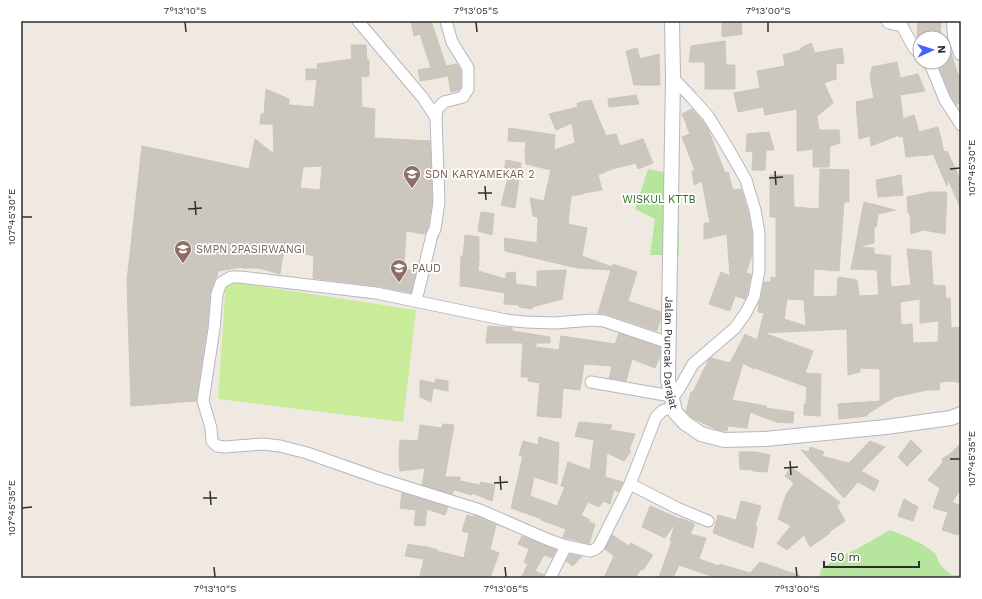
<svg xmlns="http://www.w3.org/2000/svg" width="982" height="599" viewBox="0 0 982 599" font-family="'Work Sans',sans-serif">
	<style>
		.green { fill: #b6e59e }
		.pitch { fill: #c9ec9a }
		.building { fill: #cbc7bf; stroke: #cbc5ba; fill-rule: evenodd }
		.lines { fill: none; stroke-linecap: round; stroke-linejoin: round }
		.minor-casing { stroke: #b4b7c1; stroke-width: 13 }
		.tertiary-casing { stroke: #b4b7c1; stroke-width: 16 }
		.minor { stroke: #fff; stroke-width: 11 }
		.tertiary { stroke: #fff; stroke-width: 14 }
		.ticks { fill: none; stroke: #2e2e2e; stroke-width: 1.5 }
		.labels { text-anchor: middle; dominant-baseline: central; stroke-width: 3.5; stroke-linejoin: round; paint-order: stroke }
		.education-label { font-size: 11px; fill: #785e54; stroke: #fff; text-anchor: start }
		.park-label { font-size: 11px; fill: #2c6e1b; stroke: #fff }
		.street-label { font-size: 11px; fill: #2e2e2e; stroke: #fff }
		.neatline { fill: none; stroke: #2e2e2e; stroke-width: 1.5 }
		.ticks-label { font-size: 10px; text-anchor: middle; fill: #2e2e2e }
	</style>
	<rect width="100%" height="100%" fill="#efe9e1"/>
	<g class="green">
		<polygon points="648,169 678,175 679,255 650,255 655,219 635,209"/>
		<polygon points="890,530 905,536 922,544 935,553 941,566 952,575 961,575 961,578 819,578 821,569 837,558 857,549"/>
	</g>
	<polygon class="pitch" points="226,281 416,310 403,422 218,399"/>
	<g class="building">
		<polygon points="411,21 431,21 446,66 457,64 461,70 461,87 459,90 451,92 448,76 420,81 418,70 431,68 420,34 414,36"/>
		<polygon points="722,21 741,21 742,34 722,37"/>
		<polygon points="918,21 941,21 940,38 917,38"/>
		<polygon points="944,38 946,38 958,75 961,73 961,102 956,105 951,97 937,62 944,62"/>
		<polygon points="725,41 726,65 735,65 735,89 705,89 705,62 689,62 691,46"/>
		<polygon points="811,43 815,53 842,48 844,63 836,64 836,79 824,83 833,103 817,116 819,130 839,130 840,143 830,146 829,167 813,167 813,149 797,151 797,109 765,115 763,107 738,112 734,93 760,88 757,71 785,66 783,55 801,50 801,48"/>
		<path d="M351,45H366L367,60H369V76L361,77L362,107L375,109L374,138L430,141L432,202L428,227L425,234L406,231L404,269L416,271L411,293L377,286L313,278L314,256L284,249L280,274L259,268H242V267L218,271L217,277L214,281L210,293L207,328L196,401L131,406L127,281L142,146L249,169L255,139L274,154L273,124H260L261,114H264L266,89L289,99V105L314,107L317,79L306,80V69H318L317,64L352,59ZM322,166L320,190L300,188L303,167Z"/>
		<polygon points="637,48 640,59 659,54 660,85 634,85 626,51"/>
		<polygon points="897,62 900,78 918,74 925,91 900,95 903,119 914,115 919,132 938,127 944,152 947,151 961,181 961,209 948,179 947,186 933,154 925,156 925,155 906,157 903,136 899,137 899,135 871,146 870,136 859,139 856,102 874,98 870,77 872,67"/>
		<polygon points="636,95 639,104 609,107 608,99"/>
		<polygon points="591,100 606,136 616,134 620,146 643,139 653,163 638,169 636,163 612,169 598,175 602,190 583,193 583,194 571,196 568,224 587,228 582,256 612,267 613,264 637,272 628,301 661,312 660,320 657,331 606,314 598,313 611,270 577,268 505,251 504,238 537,243 538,217 533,216 530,198 544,201 551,170 526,164 525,150 526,142 508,141 509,128 555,135 554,150 575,143 572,123 556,130 549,114 578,107 577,103"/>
		<polygon points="692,109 702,120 708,129 725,173 728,172 733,190 741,189 748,212 752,234 752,255 746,273 751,274 747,295 745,299 735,296 730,311 709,304 721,272 730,276 727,234 704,239 704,223 710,223 702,181 694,185 692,171 695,170 682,137 690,134 686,125 687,125 682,114"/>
		<polygon points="769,132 774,150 766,150 765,170 752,170 753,151 746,152 747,134"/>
		<polygon points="506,160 521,163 515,208 501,205 509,174 504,172"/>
		<path d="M820,169L849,170V202H844L839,271L814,269L813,297L837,296L838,277L857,280L859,296L879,295L877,270L851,269L864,202L895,210L878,214L876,227H874V243L858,247L874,248V254L891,256L890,274L891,287L911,285L907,249L931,251L933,285L945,286L946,299L950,298L951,328L961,327V383L952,381L940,382L939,390H927L895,397L867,414V416L839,419L838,404L880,401V369L860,368V372L848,375L847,329L764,333L813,351L805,373L821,374L820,416L804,415V404H806L807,387L755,368L754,369L743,363L732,400L766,406V408L794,412L793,423L776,422L750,412L747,428L728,426L727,431L718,430L692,418L686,412L691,392H693L709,359L711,358L730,363L745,334L757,340L764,313L758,312L759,304H758L761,299L764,282H771V277L776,278V217H770V175H793L794,207L819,209ZM787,299L804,300L806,326L784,319ZM920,299V323L939,321L938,342L913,343L912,324L901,325L900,302Z"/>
		<polygon points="901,175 903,195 878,197 876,180"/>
		<polygon points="930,192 947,192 945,234 924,230 911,234 910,213 908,213 907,197"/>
		<polygon points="481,212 494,214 492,235 478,231"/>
		<polygon points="465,235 479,237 479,259 478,271 506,279 506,273 515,272 516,284 537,287 537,271 566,270 562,299 532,307 532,309 519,307 519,305 504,304 505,293 470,287 460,286 461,256 463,256"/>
		<polygon points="488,326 512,328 512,331 550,337 550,343 537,343 535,347 559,350 561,336 615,344 619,333 660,347 660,356 655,368 632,359 626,381 609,378 612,366 584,364 580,390 563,388 561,418 537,416 540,383 528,381 528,377 521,377 523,343 486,343"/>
		<polygon points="436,379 448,381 448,391 433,388"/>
		<polygon points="420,380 434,383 431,402 420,397"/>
		<polygon points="579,422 612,425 610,430 635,434 629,450 631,451 624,461 607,453 605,477 623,482 618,492 614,490 610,504 603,501 599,507 588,502 581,515 590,520 588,522 595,524 589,544 563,537 566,529 541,520 542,519 511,508 523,456 519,456 523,441 538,445 539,437 559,443 557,484 534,477 530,496 557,506 565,487 561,486 568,462 590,470 594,440 575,436"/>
		<polygon points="443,424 454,425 445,477 460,477 460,481 480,485 481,482 495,485 492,501 472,493 472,495 454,490 452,494 422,485 425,468 400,471 399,456 400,440 418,441 420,425 442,428"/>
		<polygon points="911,440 922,451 907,466 898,457"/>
		<polygon points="870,441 885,447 861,471 879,481 874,491 858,482 844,498 801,450 809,452 810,447 824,452 822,456 847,463 847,462 849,463"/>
		<polygon points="961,443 961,489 952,502 961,506 961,526 958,535 942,530 948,512 933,508 940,488 928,480 943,462 942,459 950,454"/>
		<polygon points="739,452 756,452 770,455 767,472 753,471 753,470 740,469"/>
		<polygon points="791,467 840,502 837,506 845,521 829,532 830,533 810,547 804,535 787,550 777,543 791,526 778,519 786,495 794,483 785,476"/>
		<polygon points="402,493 448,507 445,515 427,509 425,526 414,525 416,510 400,508"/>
		<polygon points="904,499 918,507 913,521 898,516"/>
		<polygon points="741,501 761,506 755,526 757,527 753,548 713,533 718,515 736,520"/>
		<polygon points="650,506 680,519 680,518 695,524 690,534 706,538 699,559 719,566 720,564 750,573 760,562 801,576 801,578 717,578 679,565 673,578 659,578 664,563 672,541 670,541 675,523 665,538 642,527"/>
		<polygon points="467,515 474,517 474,515 478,517 496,525 490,549 499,553 490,578 428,578 420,576 424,559 405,556 408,544 424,547 424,546 438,550 437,551 464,558 469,533 462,531"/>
		<polygon points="612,535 629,546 631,543 653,555 643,570 641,569 635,578 604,578 614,556 605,549"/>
		<polygon points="522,536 556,550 552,558 544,555 535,571 544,575 543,578 521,578 528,564 524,562 529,549 518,544"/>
		<polygon points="570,554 582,556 573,566 566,561"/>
	</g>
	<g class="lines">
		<defs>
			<g id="minor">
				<polyline points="358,21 423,98 436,118 439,202 435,229 432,235 416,301"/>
				<polyline points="887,21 889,23 902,26 914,48 920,54"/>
				<polyline points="927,62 931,66 945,100 961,125"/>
				<polyline points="436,118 437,109 444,102 463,97 468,89 468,68 452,42 446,21"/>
				<polyline points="669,343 604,321 592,320 555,323 526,322 506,320 376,293 240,277 231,277 221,283 217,294 214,329 203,401 211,428 212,441 217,446 225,447 263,444 280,446 307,453 381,479 480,510 549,540 566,546 590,551 594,550 599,546 630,484 656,417 662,411 674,406"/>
				<polyline points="591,382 671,396"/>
				<polyline points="672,398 679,389 693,364 735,328 745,314 754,297 759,271 759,233 755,210 746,180 726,145 708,116 692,98 673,78"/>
				<polyline points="630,484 677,508 708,521"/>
				<polyline points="550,578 566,546"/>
			</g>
			<g id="tertiary">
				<path id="s1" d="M672,21L673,78L668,380L675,412L685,423L701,434L724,440L765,439L886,427L951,418L961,414"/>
				<polyline points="954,21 955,36 961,53"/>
			</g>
		</defs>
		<use href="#minor" class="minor-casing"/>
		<use href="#tertiary" class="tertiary-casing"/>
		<use href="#minor" class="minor"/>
		<use href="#tertiary" class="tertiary"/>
	</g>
	<path class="ticks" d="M185,22L186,32M476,22L477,32M768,22V32M950,169L960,168M775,171L776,185M769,178L783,177M485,186L486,200M478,193H492M195,201L196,215M188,209L202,208M22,217H32M950,459H960M790,461L791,475M784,468L798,467M500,476L501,490M494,483L508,482M210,491L211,505M203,498H217M22,508L32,507M214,567L215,577M505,567L506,577M796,567L797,577"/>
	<defs>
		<symbol id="university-pin" viewBox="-11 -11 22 30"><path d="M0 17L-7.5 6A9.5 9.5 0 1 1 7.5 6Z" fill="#8d6e63" stroke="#fff"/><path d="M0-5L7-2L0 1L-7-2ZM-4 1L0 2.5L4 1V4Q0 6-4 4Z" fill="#fff"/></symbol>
	</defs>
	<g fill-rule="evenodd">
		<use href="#university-pin" x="402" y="164" width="20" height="27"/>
		<use href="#university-pin" x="173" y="239" width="20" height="27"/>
		<use href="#university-pin" x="389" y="258" width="20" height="27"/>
	</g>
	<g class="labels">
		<g class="education-label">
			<text x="425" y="174">SDN KARYAMEKAR 2</text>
			<text x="196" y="249">SMPN 2PASIRWANGI</text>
			<text x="412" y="268">PAUD</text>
		</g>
		<g class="park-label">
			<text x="659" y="199">WISKUL KTTB</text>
		</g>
		<g class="street-label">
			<text stroke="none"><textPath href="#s1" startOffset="332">Jalan Puncak Darajat</textPath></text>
		</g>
	</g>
	<rect width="982" height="599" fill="none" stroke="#ffffff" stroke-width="44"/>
	<g transform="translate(932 50) rotate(87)"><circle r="19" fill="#ffffff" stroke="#ababab"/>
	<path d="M0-3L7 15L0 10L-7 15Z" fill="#4264fb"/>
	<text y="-6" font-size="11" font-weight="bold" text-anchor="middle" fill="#2e2e2e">N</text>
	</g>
	<path d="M824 561v6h95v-6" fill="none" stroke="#2e2e2e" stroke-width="2"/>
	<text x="830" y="561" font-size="12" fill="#2e2e2e" stroke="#ffffff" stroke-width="3" paint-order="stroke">50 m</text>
	<rect x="22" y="22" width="938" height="555" class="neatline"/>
	<g class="ticks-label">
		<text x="185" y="14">7°13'10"S</text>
		<text x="476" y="14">7°13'05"S</text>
		<text x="768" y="14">7°13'00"S</text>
		<text transform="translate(971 168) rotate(-90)" y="4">107°45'30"E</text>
		<text transform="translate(11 217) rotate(-90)" y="4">107°45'30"E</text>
		<text transform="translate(971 459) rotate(-90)" y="4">107°45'35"E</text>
		<text transform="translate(11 508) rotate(-90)" y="4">107°45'35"E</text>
		<text x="215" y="592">7°13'10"S</text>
		<text x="506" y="592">7°13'05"S</text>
		<text x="797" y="592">7°13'00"S</text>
	</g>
</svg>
